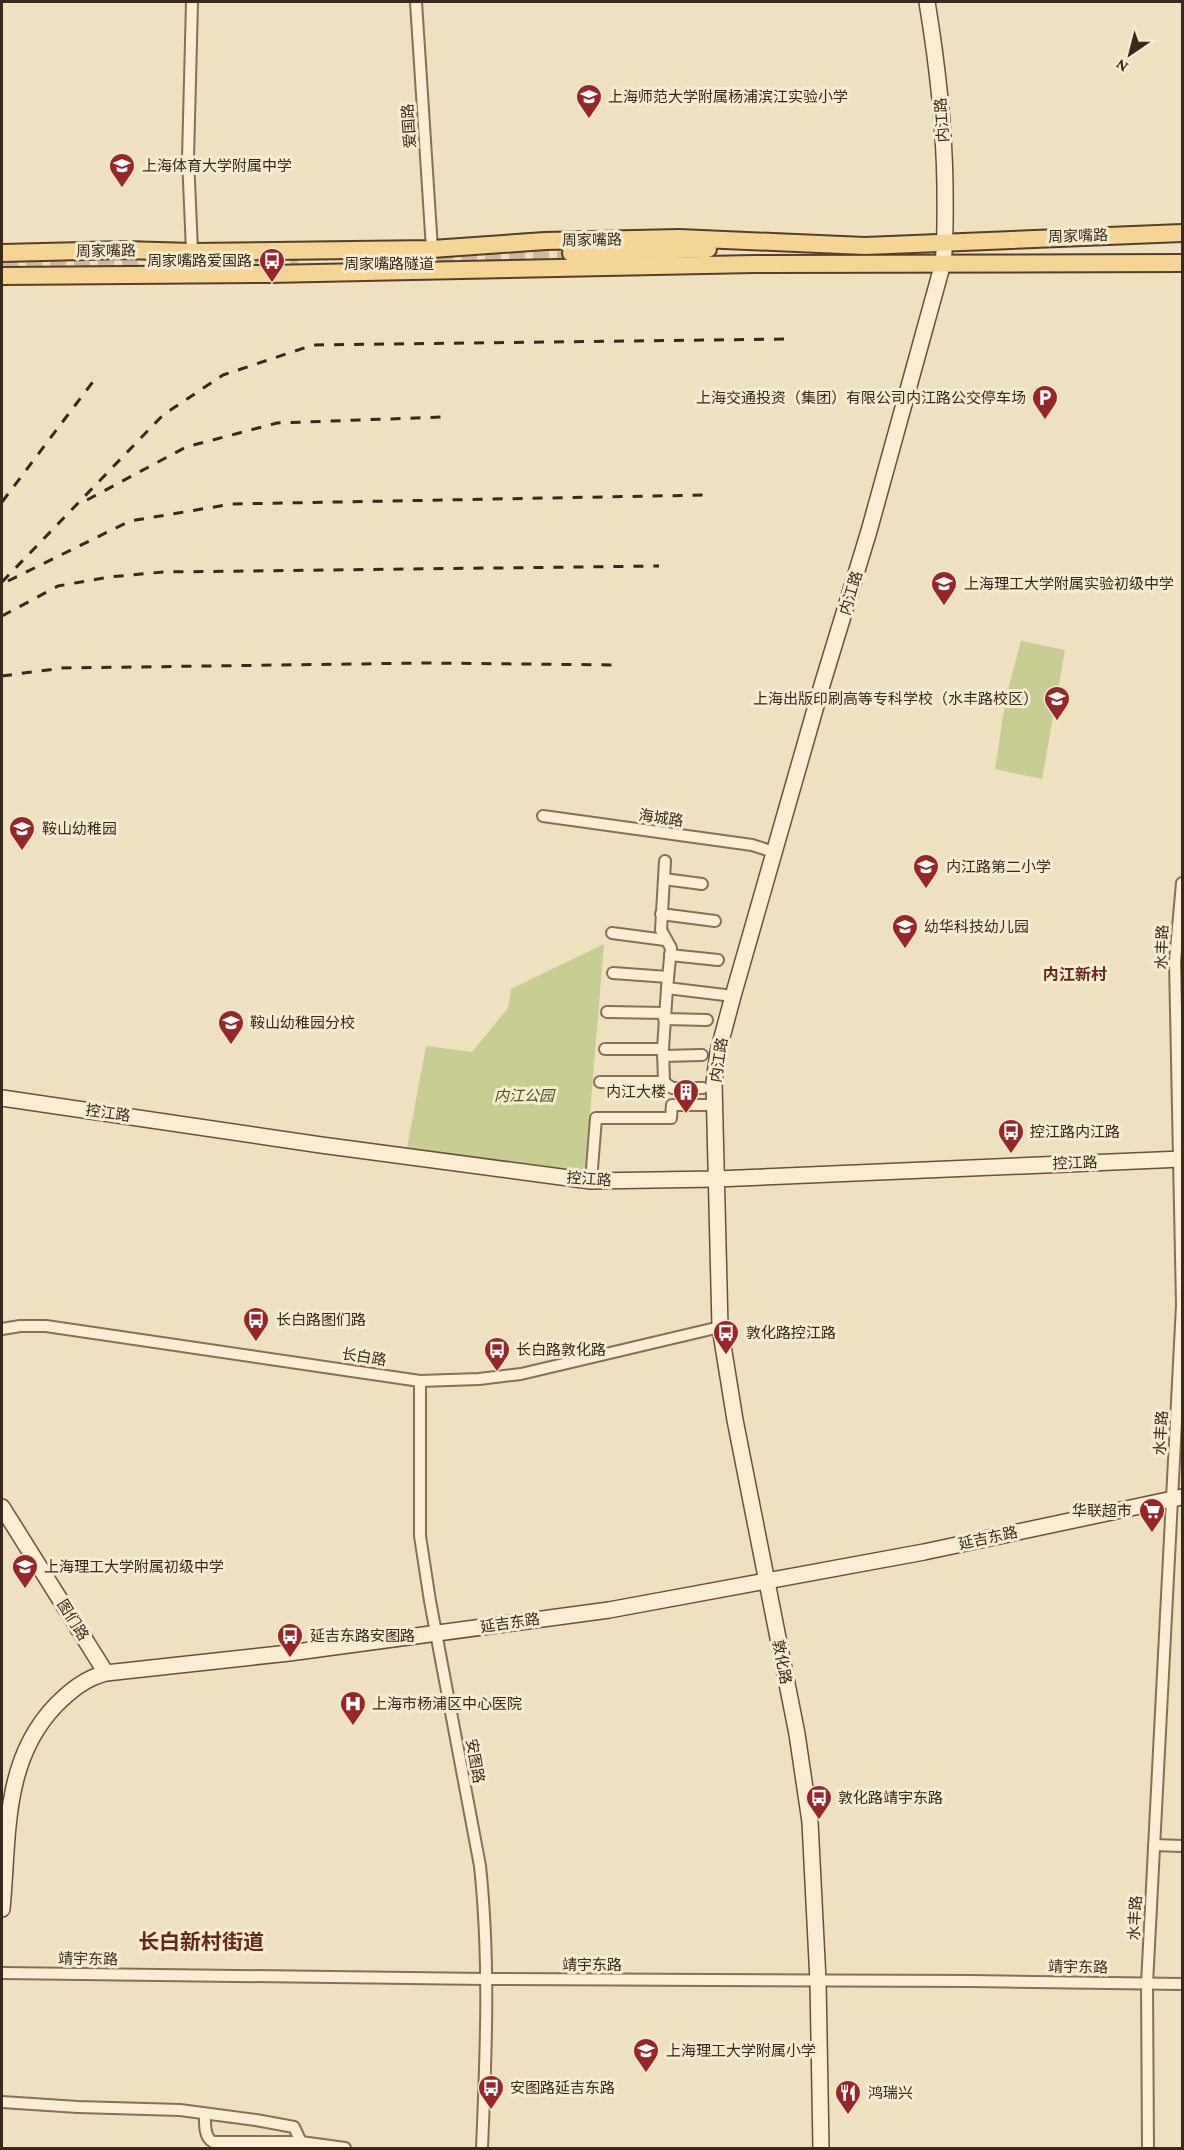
<svg xmlns="http://www.w3.org/2000/svg" width="1184" height="2150" viewBox="0 0 1184 2150" font-family="'Crimson Pro','Noto Sans SC',serif">
	<style>
		.green { fill: #c7cd93 }
		.lines { fill: none; stroke-linecap: round; stroke-linejoin: round }
		.primary-tunnel { stroke: #cabb9e; stroke-width: 16; stroke-dasharray: 16 8; stroke-linecap: butt }
		.street-casing { stroke: #887057; stroke-width: 14 }
		.secondary-casing { stroke: #6a513a; stroke-width: 18 }
		.primary-casing { stroke: #553f2c; stroke-width: 20 }
		.street { stroke: #faedd2; stroke-width: 10 }
		.secondary { stroke: #faedd2; stroke-width: 15 }
		.primary { stroke: #f4d595; stroke-width: 16 }
		.rail { stroke: #37291c; stroke-width: 3; stroke-dasharray: 10 10; stroke-linecap: butt }
		.labels { text-anchor: middle; dominant-baseline: central; stroke-width: 6; stroke-linejoin: round; paint-order: stroke }
		.poi-label { font-size: 15px; fill: #37291c; stroke: #f6eacf; text-anchor: start }
		.street-label { font-size: 15px; fill: #37291c; stroke: #f6eacf }
		.park-label { font-size: 15px; font-style: italic; fill: #485422; stroke: #f6eacf }
		.neighbourhood-label { font-size: 16px; font-weight: bold; fill: #65291a; stroke: #f6eacf }
		.district-label { font-size: 21px; font-weight: bold; fill: #65291a; stroke: #f6eacf }
	</style>
	<rect width="100%" height="100%" fill="#efe0bf"/>
	<g class="green">
		<polygon points="1021,641 1065,650 1042,779 995,769 1006,697"/>
		<polygon points="604,944 585,1173 407,1148 426,1046 472,1052 508,1008 511,989"/>
	</g>
	<g class="lines">
		<g class="primary-tunnel">
			<polyline points="437,256 571,253"/>
			<polyline points="2,262 298,259"/>
		</g>
		<defs>
			<g id="street">
				<polyline points="192,2 188,158 193,274"/>
				<polyline points="416,2 432,249"/>
				<polyline points="543,816 752,845 774,852"/>
				<polyline points="665,861 661,930 671,948 667,988"/>
				<polyline points="664,879 702,884"/>
				<polyline points="661,914 715,921"/>
				<polyline points="612,933 665,940"/>
				<polyline points="670,955 718,960"/>
				<polyline points="613,973 668,977"/>
				<polyline points="607,1012 665,1013"/>
				<polyline points="664,1019 707,1020"/>
				<polyline points="605,1049 663,1049"/>
				<polyline points="663,1056 702,1055"/>
				<polyline points="600,1082 664,1082"/>
				<polyline points="703,1088 672,1088 664,1082 663,1049 667,988 733,996"/>
				<polyline points="591,1181 596,1118 671,1118 672,1105 715,1105"/>
				<polyline points="2,1329 20,1326 46,1326 420,1381 479,1379 521,1374 720,1327"/>
				<path d="M420,1381V1536L430,1601L480,1866C490,1960 486,2055 482,2148"/>
				<polyline points="1154,1845 1182,1846"/>
				<polyline points="2,1973 486,1979 972,1981 1182,1984"/>
				<polyline points="2,2102 78,2107 180,2110 256,2120 294,2127 301,2142"/>
				<path d="M205,2114C205,2124 204,2137 213,2142H301L345,2148"/>
				<polyline points="1148,2148 1147,1984 1182,1305 1175,961 1182,883"/>
			</g>
			<g id="secondary">
				<polyline points="2,1098 321,1145 591,1181 716,1179 1182,1159"/>
				<polyline points="2,1507 106,1673"/>
				<path d="M2,1909C9,1836 2,1761 56,1705C71,1690 86,1678 106,1673L289,1653L609,1610L924,1552L1182,1497"/>
				<path d="M821,2148L818,1981L810,1822L797,1734L735,1420L720,1327L714,1083L718,1052L733,996L822,685L869,531L943,263C946,237 945,211 945,185C944,123 937,62 927,2"/>
			</g>
			<g id="primary">
				<polyline points="2,253 124,250 193,252 432,249 545,241 679,238 865,246 1182,233"/>
				<polyline points="571,253 708,249"/>
				<polyline points="2,276 269,274 754,264 1182,263"/>
			</g>
		</defs>
		<use href="#street" class="street-casing"/>
		<use href="#secondary" class="secondary-casing"/>
		<use href="#primary" class="primary-casing"/>
		<use href="#street" class="street"/>
		<use href="#secondary" class="secondary"/>
		<use href="#primary" class="primary"/>
		<g class="rail">
			<polyline points="87,500 186,447 277,423 443,417"/>
			<polyline points="2,502 98,375"/>
			<polyline points="8,581 130,521 232,504 707,495"/>
			<polyline points="2,582 163,415 223,375 313,345 786,339"/>
			<polyline points="2,616 58,586 109,577 163,572 659,566"/>
			<polyline points="2,676 62,668 425,663 621,665"/>
		</g>
	</g>
	<defs>
		<symbol id="school-pin" viewBox="-11 -11 22 30"><path d="M0 17L-7.5 6A9.5 9.5 0 1 1 7.5 6Z" fill="#982628" stroke="#f6eacf"/><path d="M0-5L7-2L0 1L-7-2ZM-4 1L0 2.5L4 1V4Q0 6-4 4Z" fill="#fff"/></symbol>
		<symbol id="bus-pin" viewBox="-11 -11 22 30"><path d="M0 17L-7.5 6A9.5 9.5 0 1 1 7.5 6Z" fill="#982628" stroke="#f6eacf"/><path d="M-5-6H5V4H4V6H2V4H-2V6H-4V4H-5ZM-3.5-4V0h7V-4ZM-3.5 1.2v1.5H-2V1.2ZM2 1.2v1.5H3.5V1.2Z" fill="#fff"/></symbol>
		<symbol id="parking-pin" viewBox="-11 -11 22 30"><path d="M0 17L-7.5 6A9.5 9.5 0 1 1 7.5 6Z" fill="#982628" stroke="#f6eacf"/><path d="M-3.5-5.5H1a3.5 3.5 0 0 1 0 7H-1V5.5H-3.5ZM-1-3.4V-.6H.8a1.4 1.4 0 0 0 0-2.8Z" fill="#fff"/></symbol>
		<symbol id="university-pin" viewBox="-11 -11 22 30"><path d="M0 17L-7.5 6A9.5 9.5 0 1 1 7.5 6Z" fill="#982628" stroke="#f6eacf"/><path d="M0-5L7-2L0 1L-7-2ZM-4 1L0 2.5L4 1V4Q0 6-4 4Z" fill="#fff"/></symbol>
		<symbol id="building-pin" viewBox="-11 -11 22 30"><path d="M0 17L-7.5 6A9.5 9.5 0 1 1 7.5 6Z" fill="#982628" stroke="#f6eacf"/><path d="M-4-6H4V6H1V3H-1V6H-4ZM-2.5-4.3h1.7v1.8h-1.7ZM.8-4.3h1.7v1.8H.8ZM-2.5-1h1.7V.8h-1.7ZM.8-1h1.7V.8H.8Z" fill="#fff"/></symbol>
		<symbol id="supermarket-pin" viewBox="-11 -11 22 30"><path d="M0 17L-7.5 6A9.5 9.5 0 1 1 7.5 6Z" fill="#982628" stroke="#f6eacf"/><path d="M-6-5.5h2.5l.6 2H6L4.5 2H-2.5L-4.4-4H-6ZM-1.5 3.2a1.3 1.3 0 1 0 .1 0ZM3 3.2a1.3 1.3 0 1 0 .1 0Z" fill="#fff"/></symbol>
		<symbol id="hospital-pin" viewBox="-11 -11 22 30"><path d="M0 17L-7.5 6A9.5 9.5 0 1 1 7.5 6Z" fill="#982628" stroke="#f6eacf"/><path d="M-5-5h3v3.5h4V-5h3V5h-3V1.5h-4V5h-3Z" fill="#fff"/></symbol>
		<symbol id="restaurant-pin" viewBox="-11 -11 22 30"><path d="M0 17L-7.5 6A9.5 9.5 0 1 1 7.5 6Z" fill="#982628" stroke="#f6eacf"/><path d="M-5-6h1v4h1v-4h1v4h1v-4h1v5L-1.5 .5V6h-2V.5L-5-1ZM5-6V6H3V1.5H1.5Q1.5-4 5-6Z" fill="#fff"/></symbol>
	</defs>
	<g fill-rule="evenodd">
		<use href="#school-pin" x="574" y="82" width="30" height="40"/>
		<use href="#school-pin" x="107" y="151" width="30" height="40"/>
		<use href="#bus-pin" x="257" y="246" width="30" height="40"/>
		<use href="#parking-pin" x="1030" y="383" width="30" height="40"/>
		<use href="#school-pin" x="929" y="569" width="30" height="40"/>
		<use href="#university-pin" x="1042" y="684" width="30" height="40"/>
		<use href="#school-pin" x="7" y="814" width="30" height="40"/>
		<use href="#school-pin" x="911" y="852" width="30" height="40"/>
		<use href="#school-pin" x="890" y="912" width="30" height="40"/>
		<use href="#school-pin" x="216" y="1008" width="30" height="40"/>
		<use href="#building-pin" x="671" y="1077" width="30" height="40"/>
		<use href="#bus-pin" x="996" y="1117" width="30" height="40"/>
		<use href="#bus-pin" x="241" y="1305" width="30" height="40"/>
		<use href="#bus-pin" x="711" y="1318" width="30" height="40"/>
		<use href="#bus-pin" x="482" y="1335" width="30" height="40"/>
		<use href="#supermarket-pin" x="1137" y="1496" width="30" height="40"/>
		<use href="#school-pin" x="10" y="1552" width="30" height="40"/>
		<use href="#bus-pin" x="275" y="1621" width="30" height="40"/>
		<use href="#hospital-pin" x="338" y="1689" width="30" height="40"/>
		<use href="#bus-pin" x="804" y="1783" width="30" height="40"/>
		<use href="#school-pin" x="631" y="2036" width="30" height="40"/>
		<use href="#bus-pin" x="476" y="2073" width="30" height="40"/>
		<use href="#restaurant-pin" x="833" y="2078" width="30" height="40"/>
	</g>
	<g class="labels">
		<g class="poi-label">
			<text x="608" y="97">上海师范大学附属杨浦滨江实验小学</text>
			<text x="142" y="166">上海体育大学附属中学</text>
			<text x="252" y="261" text-anchor="end">周家嘴路爱国路</text>
			<text x="1026" y="398" text-anchor="end">上海交通投资（集团）有限公司内江路公交停车场</text>
			<text x="964" y="584">上海理工大学附属实验初级中学</text>
			<text x="1038" y="699" text-anchor="end">上海出版印刷高等专科学校（水丰路校区）</text>
			<text x="42" y="829">鞍山幼稚园</text>
			<text x="946" y="867">内江路第二小学</text>
			<text x="924" y="927">幼华科技幼儿园</text>
			<text x="250" y="1023">鞍山幼稚园分校</text>
			<text x="666" y="1092" text-anchor="end">内江大楼</text>
			<text x="1030" y="1132">控江路内江路</text>
			<text x="276" y="1320">长白路图们路</text>
			<text x="746" y="1333">敦化路控江路</text>
			<text x="516" y="1350">长白路敦化路</text>
			<text x="1132" y="1511" text-anchor="end">华联超市</text>
			<text x="44" y="1567">上海理工大学附属初级中学</text>
			<text x="310" y="1636">延吉东路安图路</text>
			<text x="372" y="1704">上海市杨浦区中心医院</text>
			<text x="838" y="1798">敦化路靖宇东路</text>
			<text x="666" y="2051">上海理工大学附属小学</text>
			<text x="510" y="2088">安图路延吉东路</text>
			<text x="868" y="2093">鸿瑞兴</text>
		</g>
		<g class="street-label">
			<text transform="translate(942 120) rotate(-94)">内江路</text>
			<text transform="translate(409 126) rotate(-94)">爱国路</text>
			<text transform="translate(1078 236) rotate(-2)">周家嘴路</text>
			<text transform="translate(592 240) rotate(-1)">周家嘴路</text>
			<text transform="translate(106 251) rotate(-1)">周家嘴路</text>
			<text x="389" y="264">周家嘴路隧道</text>
			<text transform="translate(851 593) rotate(-73)">内江路</text>
			<text transform="translate(661 818) rotate(8)">海城路</text>
			<text transform="translate(1162 947) rotate(-88)">水丰路</text>
			<text transform="translate(719 1060) rotate(-81)">内江路</text>
			<text transform="translate(108 1113) rotate(8)">控江路</text>
			<text transform="translate(1075 1163) rotate(-2)">控江路</text>
			<text transform="translate(589 1179) rotate(4)">控江路</text>
			<text transform="translate(364 1357) rotate(9)">长白路</text>
			<text transform="translate(1161 1433) rotate(-87)">水丰路</text>
			<text transform="translate(988 1538) rotate(-12)">延吉东路</text>
			<text transform="translate(73 1620) rotate(58)">图们路</text>
			<text transform="translate(510 1623) rotate(-8)">延吉东路</text>
			<text transform="translate(782 1662) rotate(79)">敦化路</text>
			<text transform="translate(475 1761) rotate(80)">安图路</text>
			<text transform="translate(1135 1918) rotate(-87)">水丰路</text>
			<text transform="translate(88 1959) rotate(1)">靖宇东路</text>
			<text x="592" y="1965">靖宇东路</text>
			<text transform="translate(1078 1967) rotate(1)">靖宇东路</text>
		</g>
		<g class="park-label">
			<text x="524" y="1096">内江公园</text>
		</g>
		<g class="neighbourhood-label">
			<text x="1075" y="974">内江新村</text>
		</g>
		<g class="district-label">
			<text x="201" y="1942">长白新村街道</text>
		</g>
	</g>
	<rect width="1184" height="2150" fill="none" stroke="#37291c" stroke-width="6"/>
	<g transform="translate(1130 54) rotate(215)" stroke="#f6eacf" stroke-width="4.5" paint-order="stroke">
	<path d="M0-4.5L10 22L0 15L-10 22Z" fill="#37291c"/>
	<text y="-9" font-size="16" font-weight="bold" text-anchor="middle" fill="#37291c">N</text>
	</g>
</svg>
